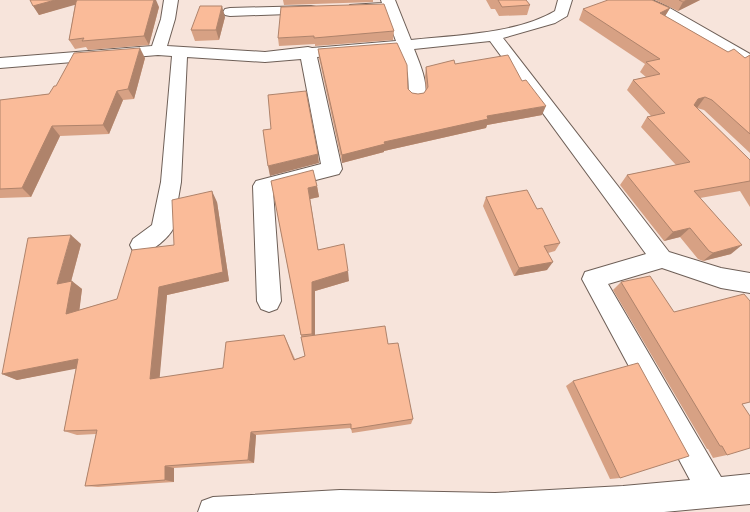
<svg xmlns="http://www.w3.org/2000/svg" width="750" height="512" viewBox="0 0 750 512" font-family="'Fira Sans',sans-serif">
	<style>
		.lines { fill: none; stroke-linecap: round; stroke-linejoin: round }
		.minor-casing { stroke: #6e5f57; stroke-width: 2 }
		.minor { fill: #fff; fill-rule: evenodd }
		.wall { fill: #d7a184 }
		.shaded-wall { fill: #af836b }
		.building { fill: #fabb99; stroke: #af836b }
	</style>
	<rect width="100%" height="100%" fill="#f7e4db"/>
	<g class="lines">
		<defs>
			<g id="minor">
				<path d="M164,0H178L175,19L167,46L265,52L308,47L312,48L396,41L385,11H350L348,8L350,5L382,3L381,0H395L411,40C456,35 516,34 555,11L558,0H572L567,16L555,23L503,38L669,252L721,268L750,273V293L721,288L662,268L608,284L721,477L750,474V504L664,512H198L202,501L213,497L340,490L495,493L623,486L690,480L582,279L585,272L646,254L490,41L414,49C419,62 431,88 423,101L417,102L411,101L409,97L408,74L399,50L317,57L342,169L339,174L273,191L281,301L277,309L269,312L261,309L257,301L253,186L256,181L321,164L301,59L265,62L187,57L181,182L173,229C168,238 153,251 143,253C140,254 137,252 133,251L130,245L133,239L152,225L161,182L172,56L158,55L0,68V58L152,46L161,19Z"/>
				<polygon points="633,0 652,0 668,7 750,54 750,64 743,63 658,13 635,3"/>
				<polygon points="311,6 316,7 318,10 316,13 230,16 225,15 223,12 225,9 230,8"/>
			</g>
		</defs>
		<use href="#minor" class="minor-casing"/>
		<use href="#minor" class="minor"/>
	</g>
	<g class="wall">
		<polygon points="30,0 159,7 149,45 88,50 86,47 75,49 69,40 75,4 39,15"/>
		<polygon points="283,0 373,0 373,2 284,5"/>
		<polygon points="486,0 526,0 530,5 527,15 499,16 495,9 491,9"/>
		<polygon points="655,0 700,0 678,11"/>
		<polygon points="670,8 665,16 728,52 745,58 750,55 750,153 704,110 697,108 750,160 750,207 740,191 700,198 731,254 703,261 698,259 680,237 664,241 620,185 627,175 676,165 641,127 647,117 651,116 627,90 633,80 646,77 640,72 645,64 579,20 583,9"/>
		<polygon points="225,17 219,40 195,41 191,30"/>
		<polygon points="394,31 393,40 315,46 315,44 279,46 278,38"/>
		<polygon points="318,49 408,89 412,93 418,94 424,93 426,90 425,76 426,67 455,64 542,115 487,125 486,128 384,151 384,152 342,163 319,58"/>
		<polygon points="145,58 134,99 123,100 109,134 60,136 31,197 0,198 0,100 49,94"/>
		<polygon points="271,181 317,186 319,197 310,199 318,249 349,281 315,291 315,335 388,344 413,419 411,424 352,433 351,428 256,435 254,463 174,468 174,482 98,487 85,486 96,434 77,435 64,431 76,368 17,380 2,374 81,244 71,281 82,289 79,310 117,299 174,245 217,202 229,281 167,295 159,378 223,368 284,335 295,359 305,356"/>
		<polygon points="486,197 537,209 560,243 555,251 548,253 547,270 514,276 483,206"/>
		<polygon points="621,282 674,312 750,301 750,402 742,404 727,455 713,458 708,449 707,449 613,290"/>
		<polygon points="573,381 620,478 610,479 566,386"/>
	</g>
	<g class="shaded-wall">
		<polygon points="55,0 84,0 85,2 39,15 33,6"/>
		<polygon points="154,0 156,0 159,7 149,45 144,36"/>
		<polygon points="687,0 700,0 678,11 683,2"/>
		<polygon points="222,6 225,17 219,40 216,30"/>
		<polygon points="670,8 664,18 660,13"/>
		<polygon points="140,48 145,58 134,99 128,89"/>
		<polygon points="117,91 123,100 109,134 103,125"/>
		<polygon points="705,97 697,108 691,110 698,99"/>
		<polygon points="546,106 542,115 487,125 486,128 384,151 384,152 342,163 342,155 384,142 487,116"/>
		<polygon points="52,126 60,136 31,197 22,188"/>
		<polygon points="318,154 319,163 270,176 268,166"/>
		<polygon points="317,186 319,197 310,199 320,260 308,188"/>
		<polygon points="212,191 217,202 229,281 167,295 159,385 150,379 159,287"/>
		<polygon points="690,228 680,237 664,241 673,232"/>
		<polygon points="71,235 81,244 68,293 57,284"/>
		<polygon points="742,245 731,254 703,261 713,253"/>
		<polygon points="553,262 547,270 514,276 519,268"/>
		<polygon points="348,271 349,281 315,291 315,342 312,334 312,282"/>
		<polygon points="72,281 82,289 78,322 66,314"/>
		<polygon points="78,359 90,366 17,380 2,374"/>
		<polygon points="251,432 256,435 254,463 248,460"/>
		<polygon points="165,466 174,468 174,482 165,480"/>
	</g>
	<g class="building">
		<polygon points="30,0 55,0 33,6"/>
		<polygon points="77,0 154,0 144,36 82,41 84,38 69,40 76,2"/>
		<polygon points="498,0 526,0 530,5 502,7"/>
		<polygon points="608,0 652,0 670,8 660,13 728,52 734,49 745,58 750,55 750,134 712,100 705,97 698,99 694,105 750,160 750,181 694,191 742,245 713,253 709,251 690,228 673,232 627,175 690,162 647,117 665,113 633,80 660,74 646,62 660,59 583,9"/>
		<polygon points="679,0 687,0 683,2"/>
		<polygon points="384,4 394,31 314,38 314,36 278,38 281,7"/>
		<polygon points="200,6 222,6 216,30 191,30"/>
		<polygon points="397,43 407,65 408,89 412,93 418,94 424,93 428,87 426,67 454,60 455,64 508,55 522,81 526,80 546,106 487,116 488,119 384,142 385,144 342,155 318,49"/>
		<polygon points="140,48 128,89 117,91 103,125 52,126 22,188 0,189 0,100 49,94 54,86 56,86 74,53"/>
		<polygon points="306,91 318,154 268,166 263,130 271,129 268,95"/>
		<polygon points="313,170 317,186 308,188 318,250 344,244 348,271 312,282 312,334 301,335 271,181"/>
		<polygon points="527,190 537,209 542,208 560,243 544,246 553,262 519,268 486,197"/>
		<polygon points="212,191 223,272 159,287 150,379 223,368 226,342 284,335 294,360 305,356 301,337 385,326 388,344 398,343 413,419 351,429 351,424 251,432 248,460 165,466 165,480 85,486 97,430 64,431 78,359 2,374 28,238 71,235 57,284 72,281 66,314 117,299 132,250 174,245 172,200"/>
		<polygon points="650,276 674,312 744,294 750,301 750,402 742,404 750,416 750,448 727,455 722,446 720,446 621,282"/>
		<polygon points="638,363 689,456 620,478 573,381"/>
	</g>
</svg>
